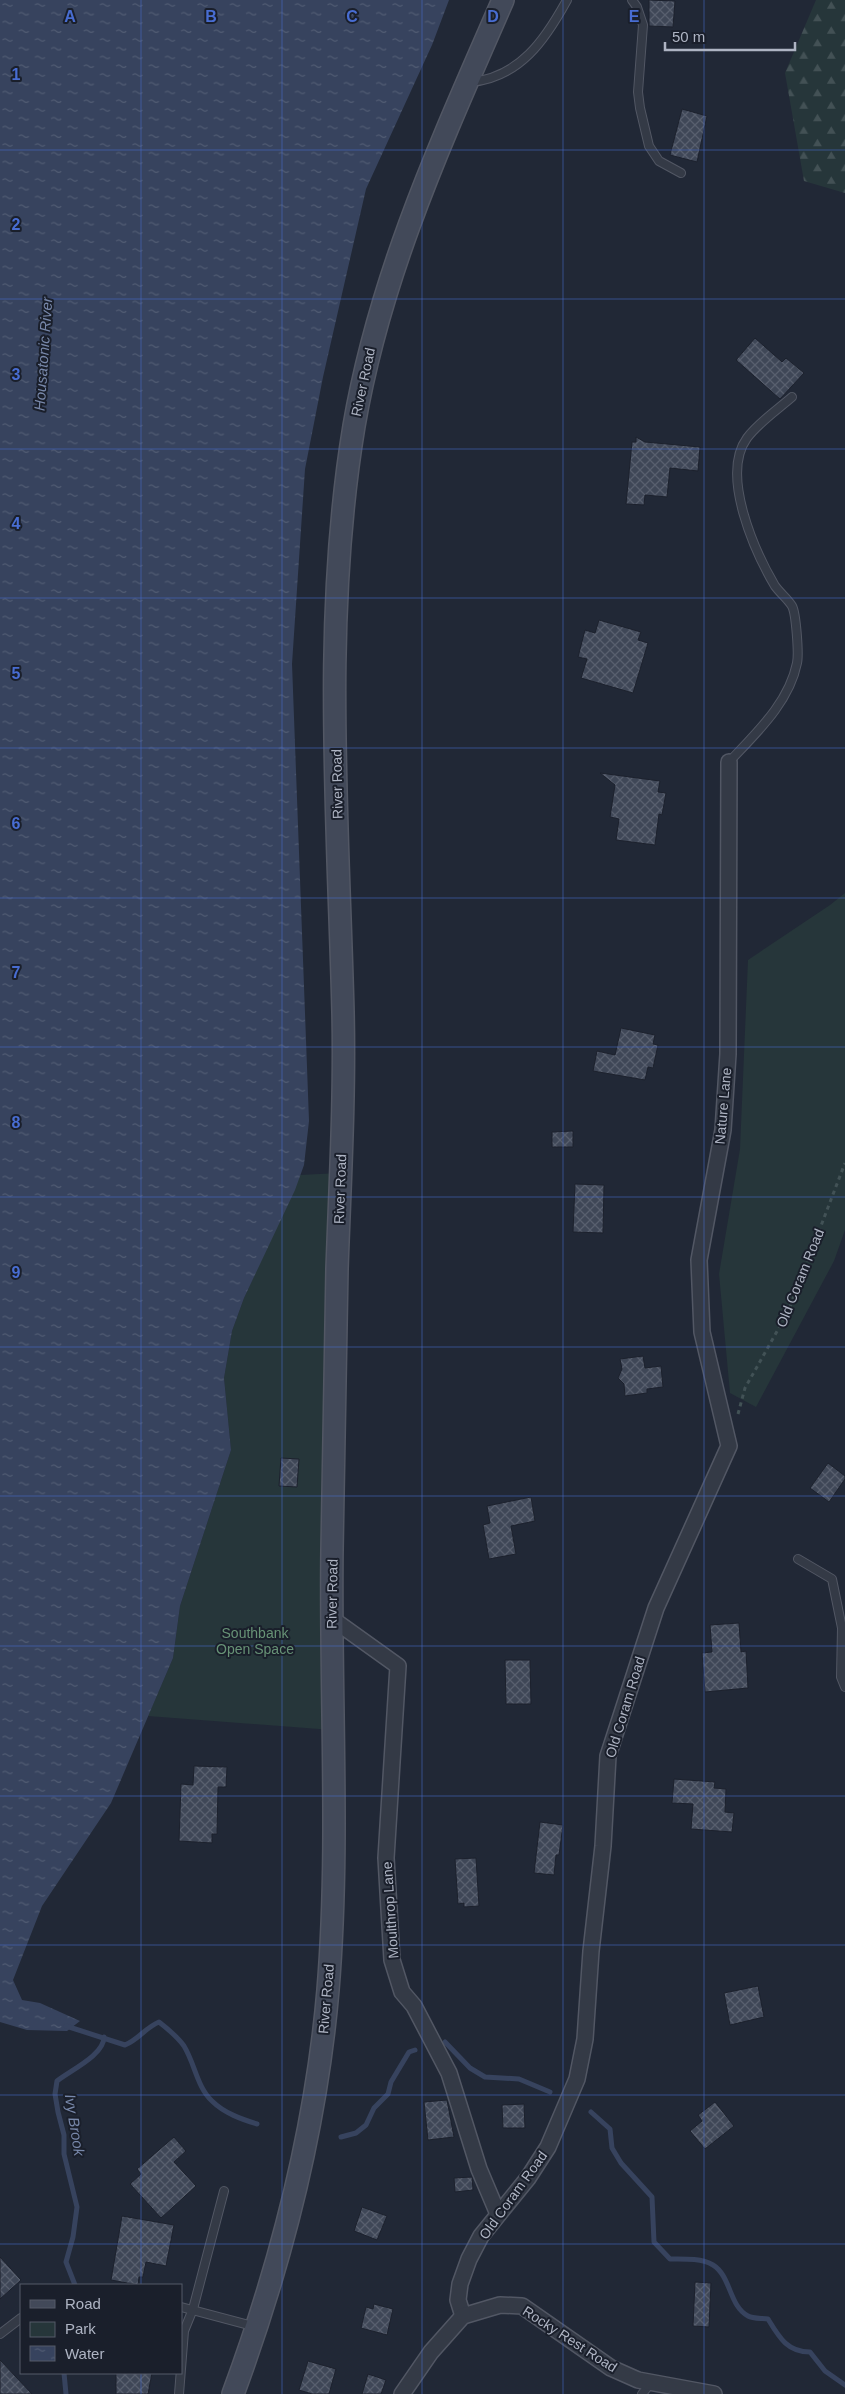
<svg xmlns="http://www.w3.org/2000/svg" width="845" height="2394" viewBox="0 0 845 2394" font-family="Helvetica,sans-serif">
	<style>
		.forest { fill: url(#forest-firs) }
		.green { fill: #26363a }
		.water { fill: url(#water-ripples) }
		.lines { fill: none; stroke-linecap: round; stroke-linejoin: round }
		.stream { stroke: #37435e; stroke-width: 5 }
		.building { fill: url(#building-cross-hatch); stroke: #1c212d }
		.service-casing { stroke: #525764; stroke-width: 10 }
		.minor-casing { stroke: #525764; stroke-width: 18 }
		.secondary-casing { stroke: #525764; stroke-width: 24 }
		.path { stroke: #425256; stroke-width: 3; stroke-dasharray: 4 4; stroke-linecap: butt }
		.service { stroke: #343a46; stroke-width: 8 }
		.minor { stroke: #343a46; stroke-width: 15 }
		.secondary { stroke: #424959; stroke-width: 21 }
		.grid { fill: none; stroke: #486dd2; stroke-width: 1; stroke-opacity: 0.55 }
		.labels { text-anchor: middle; dominant-baseline: central; stroke-width: 4; stroke-linejoin: round; paint-order: stroke }
		.street-label { font-size: 14px; fill: #aeb4c3; stroke: #1a1f2b }
		.park-label { font-size: 14px; fill: #679276; stroke: #1a1f2b }
		.water-label { font-size: 15px; font-style: italic; fill: #7888aa; stroke: #1a1f2b }
		.grid-label { font-size: 16px; text-anchor: middle; font-weight: bold; fill: #486dd2; stroke: #1a1f2b; stroke-width: 4; stroke-linejoin: round; paint-order: stroke }
	</style>
	<defs>
		<pattern id="forest-firs" width="22" height="20" patternUnits="userSpaceOnUse" patternTransform="scale(1.25)"><rect width="22" height="20" fill="#26363a"/><path d="M5 1l3.5 6h-7zM16 11l3.5 6h-7z" fill="#435155"/></pattern>
		<pattern id="water-ripples" width="26" height="14" patternUnits="userSpaceOnUse" patternTransform="scale(1.25)"><rect width="26" height="14" fill="#37435e"/><path d="M2 4q2-2 4 0t4 0M15 11q2-2 4 0t4 0" fill="none" stroke="#515c73"/></pattern>
		<pattern id="building-cross-hatch" width="8" height="8" patternUnits="userSpaceOnUse" patternTransform="scale(1.25)"><rect width="8" height="8" fill="#3f4757"/><path d="M0 0l8 8M0 8l8-8" fill="none" stroke="#585f6e"/></pattern>
	</defs>
	<rect width="100%" height="100%" fill="#212836"/>
	<polygon class="forest" points="816,0 845,0 845,193 804,181 785,73"/>
	<g class="green">
		<polygon points="845,893 845,1230 834,1261 756,1407 730,1393 719,1274 740,1149 748,960 830,905"/>
		<polygon points="339,1173 332,1730 148,1716 173,1658 180,1606 231,1450 224,1378 232,1331 244,1298 300,1175"/>
	</g>
	<polygon class="water" points="0,0 449,0 432,45 366,189 323,377 305,469 292,664 309,1121 304,1165 295,1190 244,1298 232,1331 224,1378 231,1450 180,1606 173,1658 111,1803 42,1906 13,1980 22,2000 40,2003 80,2021 67,2031 27,2030 0,2022"/>
	<g class="lines">
		<g class="stream">
			<path d="M66,2026L125,2045C139,2039 145,2028 159,2022C168,2029 177,2036 184,2046C195,2064 197,2087 212,2101C224,2113 241,2119 257,2124"/>
			<polyline points="445,2042 470,2068 485,2077 519,2079 550,2092"/>
			<path d="M591,2112L610,2129L612,2148L621,2163L652,2197L654,2242L670,2259C683,2259 701,2258 713,2265C731,2276 729,2306 748,2316C753,2319 762,2318 768,2319C779,2337 787,2352 810,2352L825,2371L845,2385"/>
			<polyline points="341,2137 356,2133 366,2125 374,2108 388,2094 391,2082 409,2052 415,2050"/>
			<path d="M75,2285L66,2262L73,2237L77,2207L64,2154V2135L58,2112L55,2094L57,2081C71,2070 104,2055 104,2037"/>
			<polyline points="64,2373 66,2394"/>
		</g>
	</g>
	<g class="building">
		<polygon points="649,0 675,1 673,27 649,26"/>
		<polygon points="682,109 707,116 697,162 670,155"/>
		<polygon points="755,338 782,362 786,358 804,373 780,399 736,360"/>
		<polygon points="636,437 645,442 700,447 698,471 670,468 667,497 645,495 644,505 626,504 632,442 636,442"/>
		<polygon points="599,620 641,632 638,640 648,643 633,693 581,678 587,659 578,657 585,630 595,633"/>
		<polygon points="600,773 660,781 658,792 666,793 662,815 659,814 655,845 616,840 619,819 610,817 615,785"/>
		<polygon points="621,1028 655,1035 653,1044 658,1045 653,1068 648,1067 645,1080 593,1071 597,1051 615,1055"/>
		<polygon points="573,1131 573,1147 552,1147 552,1132"/>
		<polygon points="575,1184 604,1185 603,1233 573,1232"/>
		<polygon points="643,1356 645,1368 661,1366 663,1387 647,1389 647,1393 625,1396 624,1384 618,1378 622,1369 620,1359"/>
		<polygon points="281,1458 299,1459 297,1487 279,1486"/>
		<polygon points="828,1463 845,1476 845,1479 829,1502 810,1488"/>
		<polygon points="531,1497 535,1521 511,1526 516,1554 489,1559 483,1525 490,1523 487,1506"/>
		<polygon points="739,1623 741,1652 746,1651 748,1688 705,1692 702,1653 712,1652 710,1625"/>
		<polygon points="505,1660 530,1660 531,1704 506,1704"/>
		<polygon points="194,1766 227,1767 226,1787 218,1787 217,1834 212,1834 212,1843 179,1841 181,1784 193,1785"/>
		<polygon points="674,1779 715,1782 714,1788 726,1789 725,1812 734,1813 732,1832 691,1829 693,1804 672,1803"/>
		<polygon points="540,1822 563,1825 559,1855 556,1855 554,1875 534,1873"/>
		<polygon points="476,1858 479,1906 464,1907 464,1903 458,1904 455,1859"/>
		<polygon points="758,1986 764,2017 730,2025 724,1993"/>
		<polygon points="447,2100 454,2137 428,2140 424,2102"/>
		<polygon points="715,2102 734,2126 705,2149 690,2131 702,2121 698,2115"/>
		<polygon points="524,2104 525,2128 503,2128 502,2105"/>
		<polygon points="174,2137 186,2151 174,2162 196,2186 161,2218 130,2184 141,2174 137,2169"/>
		<polygon points="472,2177 473,2190 455,2192 454,2178"/>
		<polygon points="362,2207 387,2216 377,2240 354,2231"/>
		<polygon points="122,2216 174,2225 166,2266 146,2262 143,2277 139,2277 138,2285 111,2280"/>
		<polygon points="0,2257 21,2280 0,2299"/>
		<polygon points="695,2282 711,2283 709,2327 693,2326"/>
		<polygon points="374,2304 393,2309 387,2335 361,2328 366,2307 373,2309"/>
		<polygon points="0,2360 32,2394 0,2394"/>
		<polygon points="308,2361 336,2369 329,2394 312,2394 299,2390"/>
		<polygon points="116,2373 152,2373 148,2394 116,2394"/>
		<polygon points="368,2374 386,2380 381,2394 362,2394"/>
	</g>
	<g class="lines">
		<defs>
			<g id="service">
				<polyline points="632,0 637,7 643,25 638,92 640,108 649,146 659,161 681,173"/>
				<path d="M471,82C520,77 545,40 567,0"/>
				<path d="M729,762C756,733 789,703 797,663C799,654 796,613 792,606C788,599 780,593 775,586C755,552 720,475 747,438C758,423 777,410 792,397"/>
				<polyline points="798,1559 832,1579 842,1628 841,1677 845,1687"/>
				<polyline points="181,2307 256,2327"/>
				<polyline points="0,2334 21,2318"/>
				<polyline points="179,2394 184,2331 193,2309 224,2191"/>
				<polyline points="642,2394 650,2384"/>
			</g>
			<g id="minor">
				<polyline points="331,1618 398,1666 386,1858 392,1960 402,1992 414,2006 449,2073 479,2169 498,2214"/>
				<polyline points="463,2316 458,2300 460,2284 469,2259 481,2236 528,2178 548,2147 577,2079 585,2039 591,1951 603,1846 608,1756 656,1608 729,1446 702,1332 699,1260 723,1130 728,1054 729,762"/>
				<polyline points="402,2394 431,2352 463,2316 500,2305 522,2306 611,2368 638,2380 714,2394"/>
			</g>
			<path id="secondary" d="M233,2394C281,2264 316,2130 328,1990C340,1844 330,1697 332,1550C334,1456 335,1363 337,1269C340,1183 345,1097 343,1012C338,817 322,619 354,426C380,274 442,140 503,0"/>
		</defs>
		<use href="#service" class="service-casing"/>
		<use href="#minor" class="minor-casing"/>
		<use href="#secondary" class="secondary-casing"/>
		<polyline class="path" points="738,1414 745,1388 788,1312 845,1163"/>
		<use href="#service" class="service"/>
		<use href="#minor" class="minor"/>
		<use href="#secondary" class="secondary"/>
	</g>
	<path class="grid" d="M141,0V2285M282,0V2394M422,0V2394M563,0V2394M704,0V2394M0,150H845M0,299H845M0,449H845M0,598H845M0,748H845M0,898H845M0,1047H845M0,1197H845M0,1347H845M0,1496H845M0,1646H845M0,1796H845M0,1945H845M0,2095H845M0,2244H845M141,2373V2394"/>
	<g class="labels">
		<g class="street-label">
			<text transform="translate(363 382) rotate(-78)">River Road</text>
			<text transform="translate(337 784) rotate(-91)">River Road</text>
			<text transform="translate(723 1106) rotate(-85)">Nature Lane</text>
			<text transform="translate(340 1189) rotate(-88)">River Road</text>
			<text transform="translate(800 1278) rotate(-68)">Old Coram Road</text>
			<text transform="translate(332 1594) rotate(-89)">River Road</text>
			<text transform="translate(625 1707) rotate(-73)">Old Coram Road</text>
			<text transform="translate(390 1910) rotate(-94)">Moulthrop Lane</text>
			<text transform="translate(326 1999) rotate(-85)">River Road</text>
			<text transform="translate(513 2195) rotate(-54)">Old Coram Road</text>
			<text transform="translate(570 2339) rotate(33)">Rocky Rest Road</text>
		</g>
		<g class="park-label">
			<text x="255" y="1633">Southbank<tspan x="255" dy="16">Open Space</tspan></text>
		</g>
		<g class="water-label">
			<text transform="translate(43 354) rotate(-86)">Housatonic River</text>
			<text transform="translate(75 2125) rotate(81)">Ivy Brook</text>
		</g>
	</g>
	<g class="grid-label">
		<text x="70" y="22">A</text>
		<text x="211" y="22">B</text>
		<text x="352" y="22">C</text>
		<text x="493" y="22">D</text>
		<text x="634" y="22">E</text>
		<text x="16" y="80">1</text>
		<text x="16" y="230">2</text>
		<text x="16" y="380">3</text>
		<text x="16" y="529">4</text>
		<text x="16" y="679">5</text>
		<text x="16" y="829">6</text>
		<text x="16" y="978">7</text>
		<text x="16" y="1128">8</text>
		<text x="16" y="1278">9</text>
	</g>
	<rect x="20" y="2284" width="162" height="90" fill="#1a1f2b" stroke="#555b68"/>
	<rect x="30" y="2300" width="25" height="8" fill="#424959" stroke="#555b68"/>
	<text x="65" y="2309" font-size="15" fill="#aeb4c3">Road</text>
	<rect x="30" y="2322" width="25" height="15" fill="#26363a" stroke="#555b68"/>
	<text x="65" y="2334" font-size="15" fill="#aeb4c3">Park</text>
	<rect x="30" y="2346" width="25" height="15" fill="url(#water-ripples)" stroke="#555b68"/>
	<text x="65" y="2359" font-size="15" fill="#aeb4c3">Water</text>
	<path d="M665 42v8h130v-8" fill="none" stroke="#aeb4c3" stroke-width="2.5"/>
	<text x="672" y="42" font-size="15" fill="#aeb4c3" stroke="#1a1f2b" stroke-width="4" paint-order="stroke">50 m</text>
</svg>
